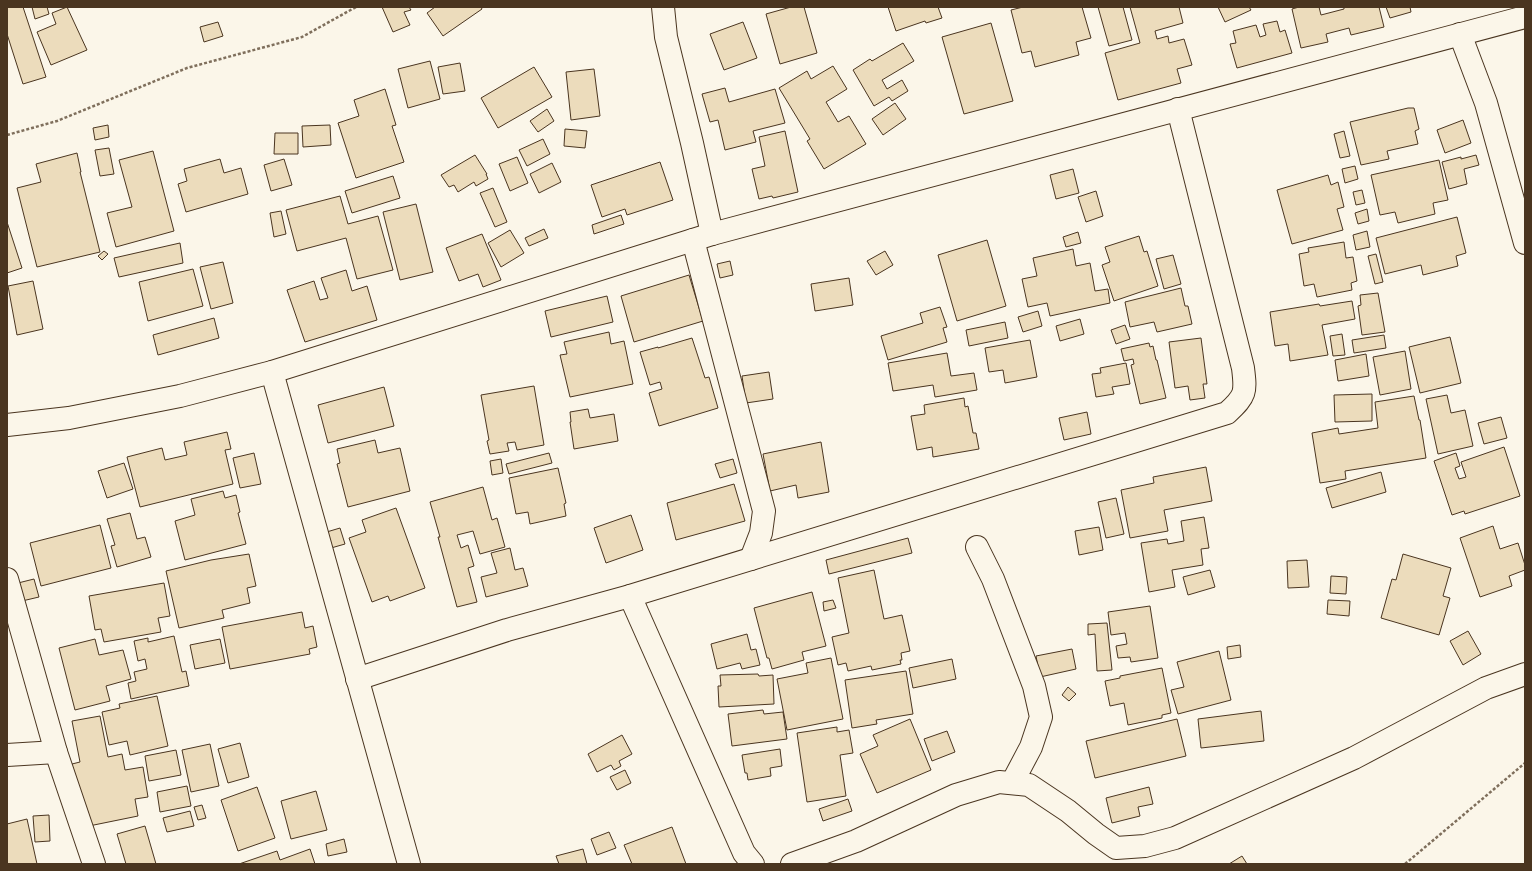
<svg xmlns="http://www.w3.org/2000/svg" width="1532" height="871" viewBox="0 0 1532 871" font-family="'DM Sans',sans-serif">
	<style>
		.building { fill: #ecdcbc; stroke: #4a3520 }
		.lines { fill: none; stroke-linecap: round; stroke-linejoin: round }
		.minor-casing { stroke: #4a3520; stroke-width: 24 }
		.path { stroke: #7f6f5c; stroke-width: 2.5; stroke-dasharray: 3 2; stroke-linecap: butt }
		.minor { stroke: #fbf6e9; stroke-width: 22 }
	</style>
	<rect width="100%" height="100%" fill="#fbf6e9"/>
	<g class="building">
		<polygon points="7,7 23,7 46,77 23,84 7,34"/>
		<polygon points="32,7 47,7 49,14 35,19"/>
		<polygon points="67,7 87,50 51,65 37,32 56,24 52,13"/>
		<polygon points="382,7 409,7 411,10 404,12 410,25 393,32"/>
		<polygon points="435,7 481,7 482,9 443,36 427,13"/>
		<polygon points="791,7 804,7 817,53 780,64 766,14"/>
		<polygon points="888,7 938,7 942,18 926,23 925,21 896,31"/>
		<polygon points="1023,7 1082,7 1091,38 1076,42 1079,55 1035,67 1031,51 1022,53 1011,10"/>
		<polygon points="1098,7 1123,7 1132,40 1109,46"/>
		<polygon points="1130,7 1179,7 1183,23 1155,31 1157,39 1168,36 1169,43 1184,39 1192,65 1177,69 1181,83 1118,100 1105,53 1140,43"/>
		<polygon points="1218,7 1249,7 1251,10 1225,22"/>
		<polygon points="1299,7 1319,7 1321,15 1344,9 1344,7 1379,7 1384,27 1351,35 1349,28 1326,34 1328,42 1301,48 1292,9"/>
		<polygon points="1386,7 1410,7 1411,12 1390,18"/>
		<polygon points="1277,21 1280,32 1285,30 1292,53 1237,68 1230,44 1236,43 1233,31 1256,25 1260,37 1266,35 1263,24"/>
		<polygon points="218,22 223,36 204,42 200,27"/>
		<polygon points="743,22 757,58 724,70 710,34"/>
		<polygon points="991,23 1013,101 964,114 942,37"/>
		<polygon points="903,43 914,61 882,80 887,89 902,80 908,91 892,101 889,97 874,106 853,70 870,59 872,61"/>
		<polygon points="430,61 440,99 408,108 398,69"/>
		<polygon points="460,63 465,91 443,94 438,67"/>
		<polygon points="833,66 847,89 826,102 838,122 849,116 866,144 824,169 807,141 810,139 779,88 807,71 811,79"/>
		<polygon points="534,67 552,97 498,128 481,98"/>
		<polygon points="594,69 600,116 571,120 566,72"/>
		<polygon points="725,88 729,102 775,89 785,123 753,131 756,142 725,150 718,120 710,122 702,94"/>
		<polygon points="385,89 396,125 392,126 404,162 356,178 338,123 359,116 354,100"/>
		<polygon points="895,103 906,119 883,135 872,119"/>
		<polygon points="1408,108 1414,108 1419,129 1415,131 1418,144 1387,151 1389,159 1361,165 1350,122"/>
		<polygon points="547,109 554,121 538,132 530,121"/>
		<polygon points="1463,120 1471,143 1445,153 1437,130"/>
		<polygon points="108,125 109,137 95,140 93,128"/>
		<polygon points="330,125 331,145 303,147 302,126"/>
		<polygon points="565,129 587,131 585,148 564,146"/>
		<polygon points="785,131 798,192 773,198 772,196 759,199 752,169 765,166 759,137"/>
		<polygon points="1344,131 1350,156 1340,158 1334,134"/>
		<polygon points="275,133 298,133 298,154 274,154"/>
		<polygon points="543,139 550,154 527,166 519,150"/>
		<polygon points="109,148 114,174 100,176 95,150"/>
		<polygon points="153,151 174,231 116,247 107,213 132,207 119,160"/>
		<polygon points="77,153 81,172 80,172 100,252 37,267 17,188 41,182 36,164"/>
		<polygon points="475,155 487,174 486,174 488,179 476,186 474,182 458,192 454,185 449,187 441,175"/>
		<polygon points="1476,155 1479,165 1464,169 1467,184 1449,189 1442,162 1461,157 1461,159"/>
		<polygon points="517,157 528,183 510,191 499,164"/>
		<polygon points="220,159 224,173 241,168 248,194 186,212 178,184 187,181 184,169"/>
		<polygon points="284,159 292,185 271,191 264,165"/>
		<polygon points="1439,160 1448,200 1433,203 1435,214 1398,223 1395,212 1380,215 1371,175"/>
		<polygon points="660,162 673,200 627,215 625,209 602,217 591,185"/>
		<polygon points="552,163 561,182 539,193 530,174"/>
		<polygon points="1355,166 1358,179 1345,183 1342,169"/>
		<polygon points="1073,169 1079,193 1056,199 1050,175"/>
		<polygon points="1328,175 1331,185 1338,182 1344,207 1337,209 1343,230 1292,244 1277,190"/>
		<polygon points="393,176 400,198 352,213 345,191"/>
		<polygon points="493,188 507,222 495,227 480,193"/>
		<polygon points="1362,190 1365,203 1356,205 1353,192"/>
		<polygon points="1096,191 1103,216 1086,222 1078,197"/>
		<polygon points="340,196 348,224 378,216 393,270 357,279 346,238 297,251 286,210"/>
		<polygon points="416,204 433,272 400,280 383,212"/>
		<polygon points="1367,209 1369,221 1358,224 1355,213"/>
		<polygon points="281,211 286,234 274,237 270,213"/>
		<polygon points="621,215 624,224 594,234 592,225"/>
		<polygon points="1457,217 1466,253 1456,256 1458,266 1423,275 1421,265 1385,274 1376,238"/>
		<polygon points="7,222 22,268 7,273"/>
		<polygon points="544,229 548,238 529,246 525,238"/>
		<polygon points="510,230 524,253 501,267 488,243"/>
		<polygon points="1367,231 1370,247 1356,250 1353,235"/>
		<polygon points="1078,232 1081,243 1066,247 1063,237"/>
		<polygon points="482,234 501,280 483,287 478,274 459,281 446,248"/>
		<polygon points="1139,236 1144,252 1147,251 1158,286 1114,301 1102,265 1110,262 1105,247"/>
		<polygon points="987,240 1006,306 957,321 938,255"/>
		<polygon points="1344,242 1346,258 1353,257 1357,281 1351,283 1352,290 1317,297 1314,284 1304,286 1299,254 1309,252 1308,248"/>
		<polygon points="180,243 183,263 119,277 114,258"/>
		<polygon points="1073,249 1076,266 1090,263 1095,291 1108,289 1110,303 1050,316 1047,303 1028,307 1022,279 1037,276 1033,258"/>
		<polygon points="104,251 108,254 102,260 98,256"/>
		<polygon points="885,251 893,265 876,275 867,261"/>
		<polygon points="1376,254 1383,282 1375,284 1368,256"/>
		<polygon points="1173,255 1181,284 1164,289 1156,259"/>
		<polygon points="730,261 733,275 720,278 717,264"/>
		<polygon points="223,262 233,303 211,309 200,267"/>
		<polygon points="193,269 203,306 148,321 139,282"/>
		<polygon points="346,270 352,291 367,286 377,320 305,342 287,290 314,281 320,300 328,298 321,278"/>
		<polygon points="689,275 703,321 634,342 621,296"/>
		<polygon points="849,278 853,305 815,311 811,284"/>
		<polygon points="33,281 43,329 17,335 8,286"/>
		<polygon points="1181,288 1185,306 1188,306 1192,324 1157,332 1154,322 1130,327 1125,302"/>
		<polygon points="1378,293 1385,332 1362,335 1358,306 1361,305 1360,295"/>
		<polygon points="607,296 613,322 551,337 545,311"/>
		<polygon points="1352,301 1355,319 1322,325 1328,355 1290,361 1288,344 1275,346 1270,312 1319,304 1320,306"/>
		<polygon points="940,307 947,327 943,328 947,342 888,360 881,336 923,323 920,313"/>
		<polygon points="1038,311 1042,326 1023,332 1018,317"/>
		<polygon points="214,318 219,338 158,355 153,335"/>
		<polygon points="1080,319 1084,334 1060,341 1056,326"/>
		<polygon points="1005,322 1008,338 969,346 966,330"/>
		<polygon points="1125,325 1130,339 1116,344 1111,330"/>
		<polygon points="609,332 611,344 624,341 633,384 570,397 560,355 567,354 564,342"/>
		<polygon points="1342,334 1345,355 1333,356 1330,336"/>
		<polygon points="1384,335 1386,348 1354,353 1352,340"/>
		<polygon points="1450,337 1461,383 1420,393 1409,347"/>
		<polygon points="692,338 705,378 709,377 718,408 659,426 649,393 662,389 660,382 650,385 640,352 658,347 658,348"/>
		<polygon points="1201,338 1207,384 1203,384 1205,398 1190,400 1188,386 1175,388 1169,342"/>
		<polygon points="1030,340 1037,377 1005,383 1003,370 989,372 985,348"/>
		<polygon points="1149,343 1150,347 1153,346 1156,360 1157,360 1166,398 1140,404 1131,365 1134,364 1133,359 1124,361 1121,349"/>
		<polygon points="1405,351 1411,389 1380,395 1373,357"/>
		<polygon points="947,353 951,376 974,373 977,390 935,397 933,385 893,391 888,363"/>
		<polygon points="1366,354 1369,376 1338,381 1335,360"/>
		<polygon points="1126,363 1130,384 1112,387 1114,394 1096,397 1092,374 1101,373 1100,368"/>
		<polygon points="769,372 773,399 746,403 742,376"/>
		<polygon points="534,386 544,445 517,450 515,442 507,443 509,451 490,454 487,441 489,440 481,395"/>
		<polygon points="384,387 394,426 328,443 318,405"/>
		<polygon points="1372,394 1372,421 1335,422 1334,395"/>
		<polygon points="1447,395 1451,413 1465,410 1473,446 1438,454 1426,399"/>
		<polygon points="1414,396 1419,420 1420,420 1426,458 1345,471 1346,479 1320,483 1312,433 1338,428 1339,434 1378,428 1375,402"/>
		<polygon points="964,398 965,407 968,406 973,433 976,433 979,449 933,457 932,447 917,450 911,416 925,414 924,405"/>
		<polygon points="588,409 590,418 614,414 618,441 574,449 570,422 571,422 570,412"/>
		<polygon points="1087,412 1091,434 1064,440 1059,418"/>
		<polygon points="1501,417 1507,438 1484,444 1478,423"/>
		<polygon points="227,432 231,449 225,450 233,484 140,507 127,457 162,448 165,460 187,455 184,442"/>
		<polygon points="375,440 378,453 400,448 410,491 348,507 337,464 340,463 337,449"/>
		<polygon points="821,442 829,492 798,498 796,485 770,491 763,454"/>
		<polygon points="1504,447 1520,496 1465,514 1464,511 1452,515 1434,461 1456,453 1460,466 1455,468 1459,479 1466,477 1461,462"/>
		<polygon points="254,453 261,484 240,488 233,458"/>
		<polygon points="549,453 552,463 509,474 506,464"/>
		<polygon points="501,459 503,473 492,475 490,461"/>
		<polygon points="733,459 737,473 720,478 715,464"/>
		<polygon points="124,463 133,489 107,498 98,471"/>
		<polygon points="1206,467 1212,501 1164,510 1168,531 1130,538 1121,490 1154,483 1153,477"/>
		<polygon points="558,468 566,503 564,504 566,516 530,524 528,512 516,514 509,478"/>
		<polygon points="1381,472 1386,492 1332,508 1326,488"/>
		<polygon points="734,484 745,521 676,540 667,503"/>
		<polygon points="483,487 492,520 497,518 505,547 480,554 473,531 457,535 461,548 468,545 474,566 468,568 477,602 457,607 438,537 440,537 430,502"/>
		<polygon points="223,491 225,498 236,495 240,512 238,513 246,544 185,560 175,521 195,515 191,499"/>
		<polygon points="1116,498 1124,534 1106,538 1098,502"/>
		<polygon points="396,508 425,588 390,601 388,596 372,602 349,538 366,532 362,520"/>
		<polygon points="130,513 137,539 145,537 151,557 117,567 111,546 115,545 107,519"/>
		<polygon points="631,515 643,550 606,563 594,528"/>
		<polygon points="1204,517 1209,548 1201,549 1203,565 1172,570 1175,587 1149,592 1141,543 1167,539 1168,544 1184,541 1181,521"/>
		<polygon points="100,525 111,568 41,586 30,543"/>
		<polygon points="1493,526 1500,549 1518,543 1525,565 1525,570 1509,576 1512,586 1480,597 1460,538"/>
		<polygon points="1099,527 1103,550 1079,555 1075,531"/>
		<polygon points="340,528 345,544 324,550 320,534"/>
		<polygon points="908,538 912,553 829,574 826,560"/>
		<polygon points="510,548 515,570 523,568 528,586 486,597 481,577 497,573 491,553"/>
		<polygon points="249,554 256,586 247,588 250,603 222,610 224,618 179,628 166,571 211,560"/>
		<polygon points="1403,554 1451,568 1443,596 1450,598 1439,635 1381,618 1392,579 1396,580"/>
		<polygon points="1307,560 1309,587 1288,588 1287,561"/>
		<polygon points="874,570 884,619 902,615 910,651 901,653 902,660 900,660 901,664 872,670 871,666 848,671 846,663 838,665 832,637 849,633 838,578"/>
		<polygon points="1210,570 1215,587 1188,595 1183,577"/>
		<polygon points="1331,576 1347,577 1346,594 1330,593"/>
		<polygon points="34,579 39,597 22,601 18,583"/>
		<polygon points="164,583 170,616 158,618 161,632 104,642 101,629 95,630 89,596"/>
		<polygon points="812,592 826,646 802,652 804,660 772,669 769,658 767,658 754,608"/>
		<polygon points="833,600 836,608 824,611 823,602"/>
		<polygon points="1328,600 1350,601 1349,616 1327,614"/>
		<polygon points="1150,606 1158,658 1131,662 1130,657 1118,658 1116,646 1127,644 1125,633 1111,635 1108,612"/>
		<polygon points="302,612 305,628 313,626 317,647 309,649 310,654 230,669 222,627"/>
		<polygon points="1107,623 1112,670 1097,671 1095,634 1088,635 1088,624"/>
		<polygon points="1468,631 1481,654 1463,665 1450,641"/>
		<polygon points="747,634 751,650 756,649 760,665 742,669 740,663 717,669 711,644"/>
		<polygon points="174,636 182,672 186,671 189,686 131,699 128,683 136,681 134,672 147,669 145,659 138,661 134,641 148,638 148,642"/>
		<polygon points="95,639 99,655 123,650 131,679 106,686 110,701 75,710 59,648"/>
		<polygon points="220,639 225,663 195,669 190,645"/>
		<polygon points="1240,645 1241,657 1228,659 1227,647"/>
		<polygon points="1072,649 1076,669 1040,677 1036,656"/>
		<polygon points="1219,651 1231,700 1178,714 1171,690 1184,687 1177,662"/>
		<polygon points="831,658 843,719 787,730 777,679 808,673 806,663"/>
		<polygon points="952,659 956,679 913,688 909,668"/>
		<polygon points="1162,668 1171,713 1162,715 1162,718 1128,725 1124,703 1110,706 1105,681 1120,678 1120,676"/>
		<polygon points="906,671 913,714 876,720 877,724 852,728 845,680"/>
		<polygon points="758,674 759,676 773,675 774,704 719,707 718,686 721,686 720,675"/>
		<polygon points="1068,687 1076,694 1069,701 1062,695"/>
		<polygon points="157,696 168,746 130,755 127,741 109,745 102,712 120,708 119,704"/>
		<polygon points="763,710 764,714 783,712 787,739 732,746 728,714"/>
		<polygon points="1261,711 1264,741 1201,748 1198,719"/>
		<polygon points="100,716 108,757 122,754 125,770 143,767 148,797 135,799 138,816 84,827 72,764 80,762 72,721"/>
		<polygon points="910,719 931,770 877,793 860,754 878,746 873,735"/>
		<polygon points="1177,719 1186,756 1095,778 1086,741"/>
		<polygon points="837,727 837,732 849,730 853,753 840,755 846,796 807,802 797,733"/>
		<polygon points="947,731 955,752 932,761 924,739"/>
		<polygon points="622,735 632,754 619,761 621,766 614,770 611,765 597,772 588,754"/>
		<polygon points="240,743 249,777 228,783 218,749"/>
		<polygon points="210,744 219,786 191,792 182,750"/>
		<polygon points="780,749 782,766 770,768 771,776 748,780 747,773 745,773 742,755"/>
		<polygon points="176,750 181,775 149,781 145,756"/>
		<polygon points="625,770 631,783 617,790 610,777"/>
		<polygon points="187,786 191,806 160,812 157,792"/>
		<polygon points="257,787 275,838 238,851 221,800"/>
		<polygon points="1149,787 1153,804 1138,807 1140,816 1112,823 1106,798"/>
		<polygon points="316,791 327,830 291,839 281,801"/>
		<polygon points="848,799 852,811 823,821 819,809"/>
		<polygon points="202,805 206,818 198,820 194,807"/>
		<polygon points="190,811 194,826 167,832 163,818"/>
		<polygon points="49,815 50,841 35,842 33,816"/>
		<polygon points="27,819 37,864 7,864 7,824"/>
		<polygon points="145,826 156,864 126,864 117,834"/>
		<polygon points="672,827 686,864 632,864 624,845"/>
		<polygon points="609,832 616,848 597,855 591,839"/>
		<polygon points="344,839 347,852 328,856 326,844"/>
		<polygon points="310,849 315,864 239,864 277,851 280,860"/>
		<polygon points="583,849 587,864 559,864 556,856"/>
		<polygon points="1242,856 1247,864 1229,864"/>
	</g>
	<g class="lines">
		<defs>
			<g id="minor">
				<polyline points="663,7 666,37 692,143 712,234"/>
				<polyline points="1460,34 1486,103 1525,243"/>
				<polyline points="693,240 764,511 761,533 751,559"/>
				<polyline points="272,372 409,864"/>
				<polyline points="7,425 69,418 180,396 272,372 712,234 1525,17"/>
				<polyline points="977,547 993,579 1034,686 1041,717 1031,747 1012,783"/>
				<polyline points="7,579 56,752 94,864"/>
				<polyline points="630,596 744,853 753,864"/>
				<path d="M357,679L507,630L630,596L1227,413C1246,396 1246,392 1243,368L1178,109"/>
				<polyline points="7,755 56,752"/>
				<polyline points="792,864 856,841 956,795 999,782 1029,785 1068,811 1096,834 1116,848 1145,846 1175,838 1354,758 1486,688 1525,674"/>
			</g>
		</defs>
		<use href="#minor" class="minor-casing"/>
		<g class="path">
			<polyline points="7,135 57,121 187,68 302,37 356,7"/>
			<polyline points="1405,864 1525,763"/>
		</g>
		<use href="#minor" class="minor"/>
	</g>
	<rect width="1532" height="871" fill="none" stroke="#4a3520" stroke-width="16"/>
</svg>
